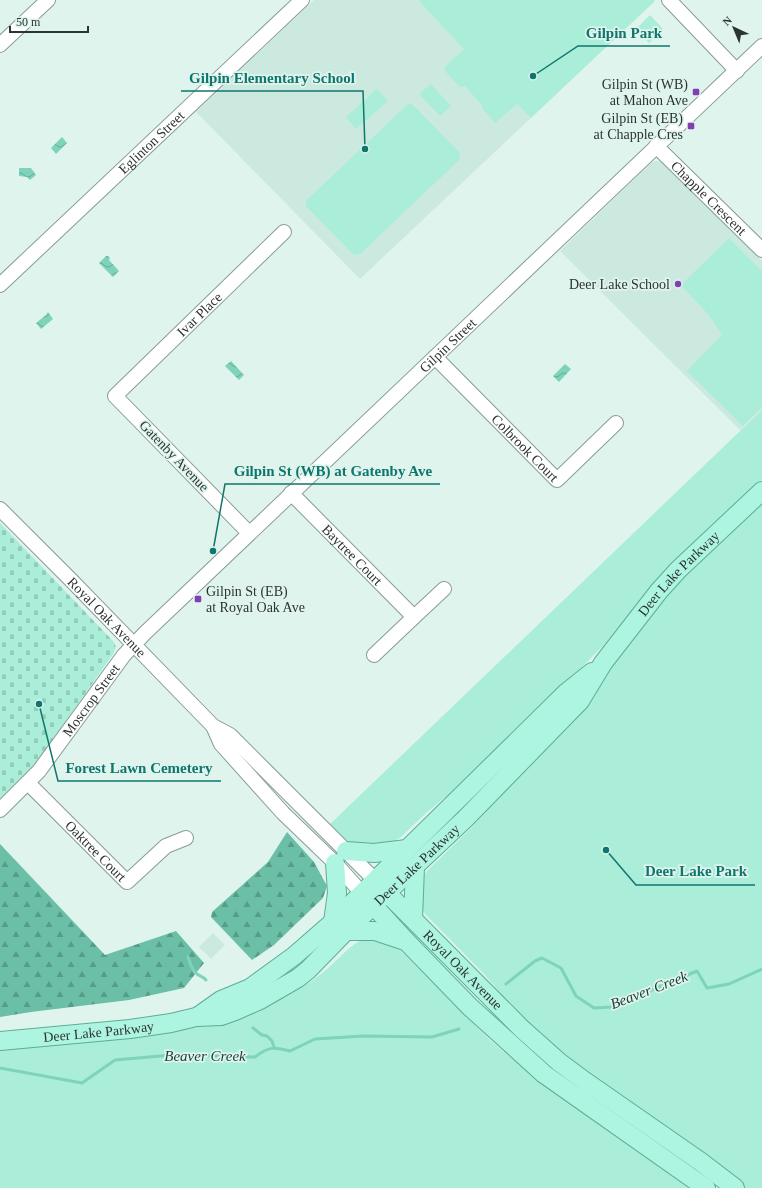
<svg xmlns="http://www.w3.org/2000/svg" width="762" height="1188" viewBox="0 0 762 1188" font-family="'Times New Roman',serif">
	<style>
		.built { fill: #cce9df }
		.forest { fill: url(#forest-firs) }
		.cemetery { fill: url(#cemetery-stones) }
		.park { fill: #aaedd8 }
		.water { fill: url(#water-waves) }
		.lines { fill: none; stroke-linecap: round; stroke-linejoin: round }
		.stream { stroke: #7ed3ba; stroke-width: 3 }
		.minor-casing { stroke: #889c95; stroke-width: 16 }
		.major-casing { stroke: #5dad96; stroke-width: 20 }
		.minor { stroke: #fff; stroke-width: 14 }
		.major { stroke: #adf5e1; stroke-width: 18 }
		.poi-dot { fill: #823fb3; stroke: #dff4ed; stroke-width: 1.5 }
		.labels { text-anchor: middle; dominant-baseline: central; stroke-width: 3.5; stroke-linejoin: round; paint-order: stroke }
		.poi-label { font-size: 14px; fill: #2c3431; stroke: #dff4ed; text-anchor: end }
		.street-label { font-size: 14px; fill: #2c3431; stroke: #dff4ed }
		.water-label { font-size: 15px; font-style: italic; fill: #173e33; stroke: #dff4ed }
		.leader { fill: none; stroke: #0f766e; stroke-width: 1.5 }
		.callout-dot { fill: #0f766e; stroke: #dff4ed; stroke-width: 1.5 }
		.callout-label { font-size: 15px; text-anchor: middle; font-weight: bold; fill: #0f766e; stroke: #dff4ed; stroke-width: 3.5; stroke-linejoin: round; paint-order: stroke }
	</style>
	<defs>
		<pattern id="forest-firs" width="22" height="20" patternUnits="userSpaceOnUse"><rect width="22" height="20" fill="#6abfa6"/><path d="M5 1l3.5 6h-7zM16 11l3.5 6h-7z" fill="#579c88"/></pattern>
		<pattern id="cemetery-stones" width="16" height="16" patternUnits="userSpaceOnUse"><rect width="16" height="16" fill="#aaedd8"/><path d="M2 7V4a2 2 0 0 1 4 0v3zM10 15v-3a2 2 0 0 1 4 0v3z" fill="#92ccba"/></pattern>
		<pattern id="water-waves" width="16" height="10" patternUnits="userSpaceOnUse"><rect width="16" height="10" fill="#7ed3ba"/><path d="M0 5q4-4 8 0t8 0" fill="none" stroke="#67ac98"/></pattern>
	</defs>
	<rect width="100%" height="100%" fill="#dff4ed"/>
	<g class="built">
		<polygon points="314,0 418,0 531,118 360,279 196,112"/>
		<polygon points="655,161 660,161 664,164 762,261 762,410 740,430 560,251 651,163"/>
		<polygon points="213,933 225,945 211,959 199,947"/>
	</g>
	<g class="forest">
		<polygon points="287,832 314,862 327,886 323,898 274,945 252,960 211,917 212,912 268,862"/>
		<polygon points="0,844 105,955 176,931 204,963 184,988 129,1000 31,1012 0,1017"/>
	</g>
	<polygon class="cemetery" points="0,523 113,641 116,647 113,654 39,760 27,774 0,801"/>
	<g class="park">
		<polygon points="418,0 654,0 655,1 531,118 517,104 495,123 482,108 482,105 465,86 460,87 445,71 445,67 464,49"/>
		<polygon points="650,15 663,29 649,43 636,29"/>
		<polygon points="431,84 451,106 440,116 419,94"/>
		<polygon points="377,89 388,101 356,129 346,117"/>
		<polygon points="408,104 412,104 460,153 459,160 360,254 354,255 306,206 306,201"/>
		<polygon points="729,238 762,271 762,407 743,426 687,371 722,335 709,315 681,285"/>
		<polygon points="762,410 762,480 671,567 602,647 475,773 426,813 401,837 386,846 350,843 329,825"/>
		<polygon points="762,500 762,1188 745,1188 625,1102 535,1034 484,974 426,915 419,904 423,876 427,871 471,828 582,705 601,682 667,592"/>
		<path d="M368,937L394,944L490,1040L524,1069L694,1188H0V1047C38,1044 77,1041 115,1037C168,1032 220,1028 268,1005C287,996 305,986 321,974C337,962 349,944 368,937Z"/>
	</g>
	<g class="water">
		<polygon points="62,137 67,143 56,154 51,148"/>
		<polygon points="19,168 31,168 36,175 30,180 27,177 19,176"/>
		<polygon points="106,256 108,256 110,258 109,260 119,271 113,277 99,263"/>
		<polygon points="48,312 53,319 41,329 36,323 46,315"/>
		<polygon points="231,361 244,375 239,380 225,366"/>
		<polygon points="565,364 571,369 559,382 553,376"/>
	</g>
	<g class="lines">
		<g class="stream">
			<path d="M188,957C190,963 192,971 197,974C201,977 203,976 206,980"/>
			<polyline points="506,984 535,961 542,958 561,968 576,996 594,1008 611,1007 697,971 707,988 729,984 762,969"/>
			<polyline points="253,1028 262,1035 267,1036 272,1041 274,1047"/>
			<path d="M0,1068L82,1083L115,1060L172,1055L255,1057C269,1046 274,1047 290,1051L315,1039L363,1036L432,1037L459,1029"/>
		</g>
		<defs>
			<g id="minor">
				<polyline points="669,0 737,71"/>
				<polyline points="0,45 48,0"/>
				<path id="s1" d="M656,146L762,250"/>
				<path id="s2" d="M0,285L302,0"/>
				<path id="s3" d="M435,357L557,480L616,423"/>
				<path id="s4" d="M291,493L414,617L374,655"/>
				<path id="s5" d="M0,509L70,579L213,726L230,735L383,888"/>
				<path id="s6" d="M249,533L115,396L284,232"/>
				<polyline points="414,617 444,589"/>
				<polyline points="213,726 221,744 283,813 335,863 369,901"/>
				<path id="s7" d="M28,783L127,882L166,846L186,838"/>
				<path id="s8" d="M0,810L39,771L124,655L145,633L762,46"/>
			</g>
			<g id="major">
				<polyline points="346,851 374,853 407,849"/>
				<path id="s9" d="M387,893L522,1029L559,1062L586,1082L701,1162L735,1188"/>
				<polyline points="373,905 406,941 470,1007 544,1074 706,1188"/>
				<polyline points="413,919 415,867"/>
				<polyline points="333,922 337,893 335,863"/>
				<polyline points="346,931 375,931 405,941"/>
				<polyline points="197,1017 221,1000 250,988 294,956 333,922 567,692 592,672"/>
				<path id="s10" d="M0,1041L130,1029L171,1023L196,1017L221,1016L235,1011L260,1000L298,978L308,970L346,931L465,819L580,701L603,663L659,591L678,570L762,491"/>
			</g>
		</defs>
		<use href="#minor" class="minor-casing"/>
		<use href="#major" class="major-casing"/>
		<use href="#minor" class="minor"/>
		<use href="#major" class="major"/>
	</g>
	<g class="poi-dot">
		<rect x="692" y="88" width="8" height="8" rx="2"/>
		<rect x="687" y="122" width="8" height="8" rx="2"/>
		<circle cx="678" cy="284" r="4"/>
		<rect x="194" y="595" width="8" height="8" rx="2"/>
	</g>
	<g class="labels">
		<g class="poi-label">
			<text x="688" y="84">Gilpin St (WB)<tspan x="688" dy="16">at Mahon Ave</tspan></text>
			<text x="683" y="118">Gilpin St (EB)<tspan x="683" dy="16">at Chapple Cres</tspan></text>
			<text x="670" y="284">Deer Lake School</text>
			<text x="206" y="591" text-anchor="start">Gilpin St (EB)<tspan x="206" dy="16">at Royal Oak Ave</tspan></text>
		</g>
		<g class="street-label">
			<text stroke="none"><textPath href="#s2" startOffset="208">Eglinton Street</textPath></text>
			<text stroke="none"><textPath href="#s1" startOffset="74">Chapple Crescent</textPath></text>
			<text stroke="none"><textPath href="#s6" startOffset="309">Ivar Place</textPath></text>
			<text stroke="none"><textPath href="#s8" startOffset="647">Gilpin Street</textPath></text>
			<text stroke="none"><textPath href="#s3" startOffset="128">Colbrook Court</textPath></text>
			<text transform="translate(174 456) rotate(46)">Gatenby Avenue</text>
			<text stroke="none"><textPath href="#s4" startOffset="87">Baytree Court</textPath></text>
			<text stroke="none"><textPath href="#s10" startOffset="866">Deer Lake Parkway</textPath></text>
			<text stroke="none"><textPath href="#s5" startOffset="152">Royal Oak Avenue</textPath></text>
			<text stroke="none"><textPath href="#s8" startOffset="143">Moscrop Street</textPath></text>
			<text stroke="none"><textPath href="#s7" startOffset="96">Oaktree Court</textPath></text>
			<text stroke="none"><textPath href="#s10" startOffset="473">Deer Lake Parkway</textPath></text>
			<text stroke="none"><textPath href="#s9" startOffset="108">Royal Oak Avenue</textPath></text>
			<text stroke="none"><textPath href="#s10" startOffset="99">Deer Lake Parkway</textPath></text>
		</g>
		<g class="water-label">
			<text transform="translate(649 990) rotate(-21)">Beaver Creek</text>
			<text x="205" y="1056">Beaver Creek</text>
		</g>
	</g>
	<path class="leader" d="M533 76L578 46H670M365 149L363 91H181M213 551L225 484H440M39 704L58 781H221M606 850L636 885H755"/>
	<g class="callout-dot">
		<circle cx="533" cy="76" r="4"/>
		<circle cx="365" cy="149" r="4"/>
		<circle cx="213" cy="551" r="4"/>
		<circle cx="39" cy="704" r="4"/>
		<circle cx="606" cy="850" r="4"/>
	</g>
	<g class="callout-label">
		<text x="624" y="38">Gilpin Park</text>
		<text x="272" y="83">Gilpin Elementary School</text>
		<text x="333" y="476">Gilpin St (WB) at Gatenby Ave</text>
		<text x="139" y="773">Forest Lawn Cemetery</text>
		<text x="696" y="876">Deer Lake Park</text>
	</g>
	<g transform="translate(734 28) rotate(316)" stroke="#dff4ed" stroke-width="3" paint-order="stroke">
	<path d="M0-3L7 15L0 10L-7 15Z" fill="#2c3431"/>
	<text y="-6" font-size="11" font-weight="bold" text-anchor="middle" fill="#2c3431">N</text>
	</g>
	<path d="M10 26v6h78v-6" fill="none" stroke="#2c3431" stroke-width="2"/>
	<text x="16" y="26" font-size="12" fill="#2c3431" stroke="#dff4ed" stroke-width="3" paint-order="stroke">50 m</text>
</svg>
